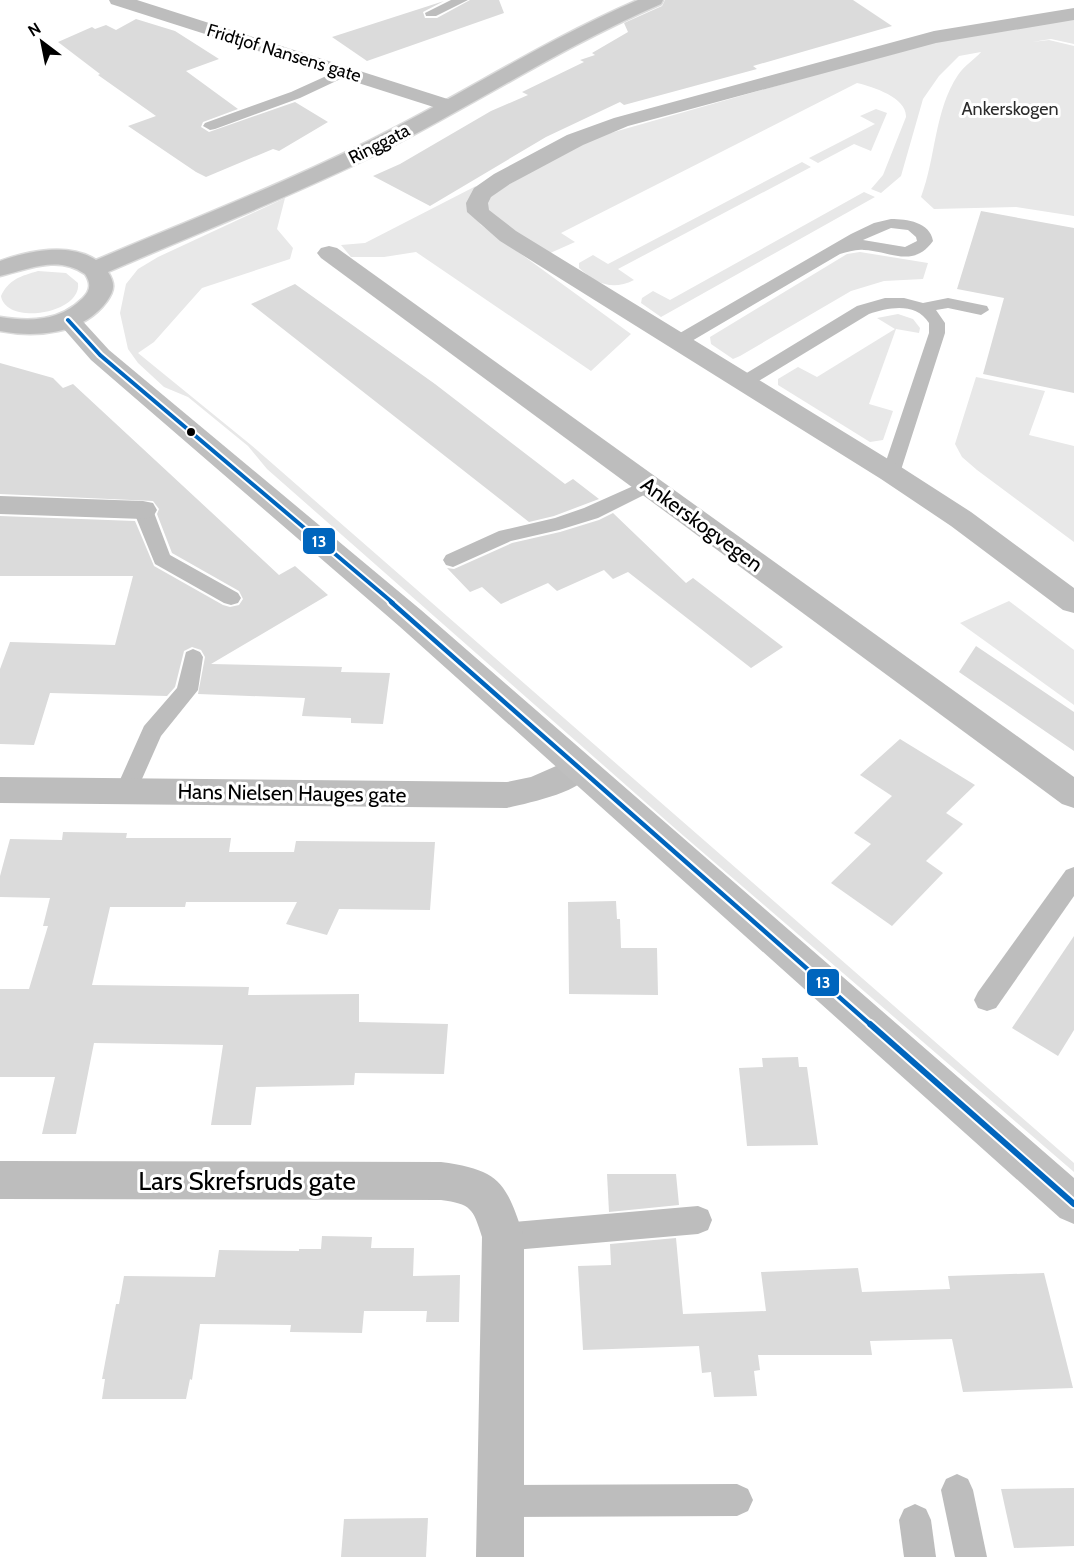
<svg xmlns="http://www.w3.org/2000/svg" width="1074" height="1557" viewBox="0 0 1074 1557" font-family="Cabin,sans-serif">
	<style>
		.green { fill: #e8e8e8 }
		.building { fill: #dbdbdb }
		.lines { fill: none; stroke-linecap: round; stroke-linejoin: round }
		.primary-casing { stroke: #dbdbdb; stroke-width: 3 }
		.lane { fill: #bdbdbd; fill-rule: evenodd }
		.street { fill: #bdbdbd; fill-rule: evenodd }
		.secondary { fill: #bfbfbf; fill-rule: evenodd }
		.primary { fill: #bdbdbd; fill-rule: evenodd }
		.bus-1-far2-casing { stroke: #fff; stroke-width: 8 }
		.bus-1-far1-casing { stroke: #fff; stroke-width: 9 }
		.bus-1-casing { stroke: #fff; stroke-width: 10 }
		.bus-1-far2 { stroke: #0065bd; stroke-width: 4 }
		.bus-1-far1 { stroke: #0065bd; stroke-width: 4.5 }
		.bus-1 { stroke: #0065bd; stroke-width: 6 }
		.bus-dot { fill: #000; stroke: #fff; stroke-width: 2 }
		.labels { text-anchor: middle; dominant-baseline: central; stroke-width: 6; stroke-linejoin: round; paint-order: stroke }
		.far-street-label { font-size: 18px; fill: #000; stroke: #fff }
		.far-park-label { font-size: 18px; fill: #2c2c2c; stroke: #fff }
		.street-label { font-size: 21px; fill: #000; stroke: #fff }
		.near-street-label { font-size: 26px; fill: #000; stroke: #fff }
		.line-badge { stroke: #fff; stroke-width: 2 }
		.badge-label { font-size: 16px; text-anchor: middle; font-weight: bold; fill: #fff }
	</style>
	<rect width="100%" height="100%" fill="#fff"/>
	<g class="green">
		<path d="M1074,18V44L1051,39L1032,42L1049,40L1074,46V216L1016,207L934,209L921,197C936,158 934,111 958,75C964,66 975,59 981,52L959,56L939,76L923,99L901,176L881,193L871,189L883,175L906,117C907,98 874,87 857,83L561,233L575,242L548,254L487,213L488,198C523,175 561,154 600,136L920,45Z"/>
		<polygon points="876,109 887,113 871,151 854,144 818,163 809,158 875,124 860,116"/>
		<path d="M802,162L811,167L618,269L634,280C612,291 597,284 579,268V263L593,255L608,264Z"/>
		<polygon points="476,186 468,208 481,225 631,334 591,371 416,252 384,257 351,257 341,245 365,243"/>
		<polygon points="864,192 875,197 661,317 641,303 642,298 653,291 670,300"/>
		<polygon points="285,198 277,229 293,248 290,259 202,288 154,342 138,353 251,445 1074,1163 1074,1172 678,831 267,469 248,446 188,397 164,387 138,363 128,349 120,313 126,284 138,269 158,257"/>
		<polygon points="860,252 928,263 923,279 884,281 851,291 740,356 733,359 711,344 710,337 847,254"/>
		<path d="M38,271L66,273L78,283C82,314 6,326 1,296C9,279 21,276 38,271Z"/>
		<polygon points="898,314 913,319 920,328 919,333 896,329 869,404 893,411 883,440 870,442 778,385 778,379 798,367 817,377 895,329 877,318"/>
		<polygon points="976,377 1045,391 1029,435 1074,446 1074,542 977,470 962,457 955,444"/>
		<polygon points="1009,601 1074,650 1074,705 960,623"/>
	</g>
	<g class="building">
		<polygon points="470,0 499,0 504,13 367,61 332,37 444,1 423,12 425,18 437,18"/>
		<polygon points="665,0 853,0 892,26 753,66 757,69 624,105 620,102 546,137 430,206 373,176 400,164 491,111 528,95 522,92 584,62 580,60 595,55 592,53 628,32 624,23 662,6"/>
		<polygon points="136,19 175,31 219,59 186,71 238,109 203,122 201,127 209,132 295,102 328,122 279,151 273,149 206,177 196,172 128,126 156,116 98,75 100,74 58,42 92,27 95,29 106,25 116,30"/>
		<polygon points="981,211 1074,228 1074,393 983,374 1004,298 957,289"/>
		<polygon points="295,284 435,384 565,484 573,479 599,499 554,516 529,522 251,304"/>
		<polygon points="0,363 53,378 63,388 73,384 279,575 295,566 328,595 211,664 342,667 341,672 390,673 383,724 351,723 351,718 302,716 305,698 198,694 205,657 201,650 192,647 184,651 175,687 167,696 50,693 34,745 0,744 0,669 10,642 115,645 133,576 0,576 0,516 135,521 154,566 223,605 230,607 239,605 243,599 239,591 172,553 157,514 159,509 153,501 0,494"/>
		<polygon points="613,513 686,583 693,578 783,647 751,668 628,572 613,579 604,570 557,591 548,583 501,604 482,587 470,592 447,568 454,569 512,543 560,532 599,520"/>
		<polygon points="976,646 1074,712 1074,751 959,672"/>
		<polygon points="900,739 975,785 946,813 963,824 926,861 943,873 892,926 831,883 871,844 854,833 892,796 860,775"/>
		<polygon points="63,832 127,833 126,838 231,838 229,852 294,852 296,841 435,842 430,910 339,909 327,935 286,924 297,902 186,902 185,907 110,907 92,985 249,987 248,995 359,994 359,1022 448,1024 444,1074 355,1073 354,1085 256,1087 251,1125 211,1125 223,1045 94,1043 76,1134 42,1134 55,1077 0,1077 0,989 29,989 48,926 43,926 50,898 0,897 0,876 10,839 62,840"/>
		<polygon points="616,901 617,919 620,919 621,948 657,948 658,995 569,994 568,902"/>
		<polygon points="1074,936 1074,1030 1058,1056 1012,1028"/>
		<polygon points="798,1057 799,1067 807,1067 818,1145 747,1146 739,1068 763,1067 762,1058"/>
		<polygon points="607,1174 676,1174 679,1205 609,1212"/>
		<polygon points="322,1236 372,1237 371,1248 414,1248 413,1276 460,1275 459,1322 426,1322 427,1311 364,1311 362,1333 290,1332 291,1325 200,1324 192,1380 190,1379 186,1399 102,1399 105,1379 102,1379 116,1304 119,1304 124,1276 215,1277 219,1250 299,1251 299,1249 321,1249"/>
		<polygon points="676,1238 683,1314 766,1311 761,1272 858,1268 862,1292 950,1289 948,1276 1044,1273 1073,1388 963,1392 952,1339 870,1341 872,1355 758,1355 760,1370 754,1371 757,1396 714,1397 711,1372 702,1373 699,1346 583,1350 578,1266 611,1265 610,1244"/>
		<polygon points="1074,1488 1074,1546 1014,1548 1001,1489"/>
		<polygon points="428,1518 426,1557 341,1557 344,1519"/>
	</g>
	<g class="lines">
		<defs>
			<path id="primary" d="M638,0H663L661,4C561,47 471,107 375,155C288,198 197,233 108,272C115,283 115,290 107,301C83,334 37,338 0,331V317C31,322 60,321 83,298C91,290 91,283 85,274C58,255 29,269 0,276V261C28,251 69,242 96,260C197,217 299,178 396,127C477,85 554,36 638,0Z"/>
		</defs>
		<use href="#primary" class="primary-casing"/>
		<g class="lane">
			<polygon points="451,0 468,0 436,16 426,16 425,13"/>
			<polygon points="344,68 351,72 349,75 300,98 215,129 210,130 203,126 205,123 291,92"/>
			<path d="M891,219C907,219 930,222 933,241C913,269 890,251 864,250C856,249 848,252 840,254L685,345H673L670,341L673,337L851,234L874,223ZM891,228L908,230L916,237L917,241L905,247L863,240Z"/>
			<path d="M885,298H904L923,303L948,298L987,306L989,310L981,315L948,308L936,310L945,323V333L900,473L898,477H884L882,473L929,333V323C916,302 889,307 869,314L752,385H740L737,381L740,377L857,306Z"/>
			<polygon points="649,479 656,481 658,485 656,489 598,518 559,530 511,541 453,567 446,565 443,560 446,555 499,531 555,518 584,508"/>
			<polygon points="143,504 150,506 153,510 170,555 238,593 241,598 238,603 231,605 224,603 155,564 133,510 136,506"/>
			<polygon points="193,649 200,652 203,657 198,690 161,736 134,797 126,800 118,797 115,791 144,726 177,688 186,652"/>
			<polygon points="1074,867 1074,896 996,1008 987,1011 978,1008 974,1000 978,992 1066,870"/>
			<polygon points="698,1206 708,1210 712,1220 708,1230 698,1234 503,1251 493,1247 489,1237 493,1227 503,1223"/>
			<polygon points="957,1474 968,1479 973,1490 987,1557 955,1557 941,1490 946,1479"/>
			<polygon points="737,1484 748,1489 753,1500 748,1511 737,1516 501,1517 490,1512 485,1501 490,1490 501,1485"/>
			<polygon points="915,1504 926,1509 931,1520 936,1557 904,1557 899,1520 904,1509"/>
		</g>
		<g class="street">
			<polygon points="109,0 137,0 457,102 460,106 457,110 450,112 443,110 111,4"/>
			<polygon points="1074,8 1074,20 936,43 628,126 583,145 510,184 491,197 488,203 489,210 516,231 901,467 971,512 1074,588 1074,613 1063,610 951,526 881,479 500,241 467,212 466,203 474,188 494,174 567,135 614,118 934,31"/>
			<polygon points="329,246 337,248 1074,777 1074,808 1062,804 321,258 317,253 321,248"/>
			<polygon points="0,496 143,501 153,503 157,510 153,517 143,519 0,514"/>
			<path d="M579,756L591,760L595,769C583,792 532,802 507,808L0,803V777L507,782L531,777Z"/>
			<path d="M0,1161L441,1162C501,1170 506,1183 524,1237V1557H476L482,1237C473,1208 471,1204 441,1200L0,1199Z"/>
		</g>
		<polygon class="secondary" points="68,313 77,315 109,350 421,610 1074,1178 1074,1224 1060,1218 399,626 91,360 56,320 59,315"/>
		<use href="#primary" class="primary"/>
		<defs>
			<polyline id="bus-1-far2" points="68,320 100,355 393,603"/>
			<polyline id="bus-1-far1" points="391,602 872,1026"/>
			<polyline id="bus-1" points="870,1024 1074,1204"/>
		</defs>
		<use href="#bus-1-far2" class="bus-1-far2-casing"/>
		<use href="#bus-1-far1" class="bus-1-far1-casing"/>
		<use href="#bus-1" class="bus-1-casing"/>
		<use href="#bus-1-far2" class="bus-1-far2"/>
		<use href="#bus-1-far1" class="bus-1-far1"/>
		<use href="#bus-1" class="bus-1"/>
	</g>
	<circle class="bus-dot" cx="191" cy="432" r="5"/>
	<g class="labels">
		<g class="far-street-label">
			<text transform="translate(284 53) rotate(17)">Fridtjof Nansens gate</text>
			<text transform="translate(379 144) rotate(-27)">Ringgata</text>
		</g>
		<g class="far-park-label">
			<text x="1010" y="109">Ankerskogen</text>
		</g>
		<g class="street-label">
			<text transform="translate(702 524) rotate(36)">Ankerskogvegen</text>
			<text transform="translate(292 793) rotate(1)">Hans Nielsen Hauges gate</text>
		</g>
		<g class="near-street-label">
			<text x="247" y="1181">Lars Skrefsruds gate</text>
		</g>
	</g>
	<g class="line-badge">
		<rect x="302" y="527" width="34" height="28" rx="6" fill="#0065bd"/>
		<rect x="806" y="968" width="34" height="29" rx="6" fill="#0065bd"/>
	</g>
	<g class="badge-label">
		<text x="319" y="547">13</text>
		<text x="823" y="988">13</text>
	</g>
	<g transform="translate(42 42) rotate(328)" stroke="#ffffff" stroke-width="4.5" paint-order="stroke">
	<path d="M0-4.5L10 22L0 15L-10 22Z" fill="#000000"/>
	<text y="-9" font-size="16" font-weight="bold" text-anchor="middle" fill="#000000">N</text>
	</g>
</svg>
